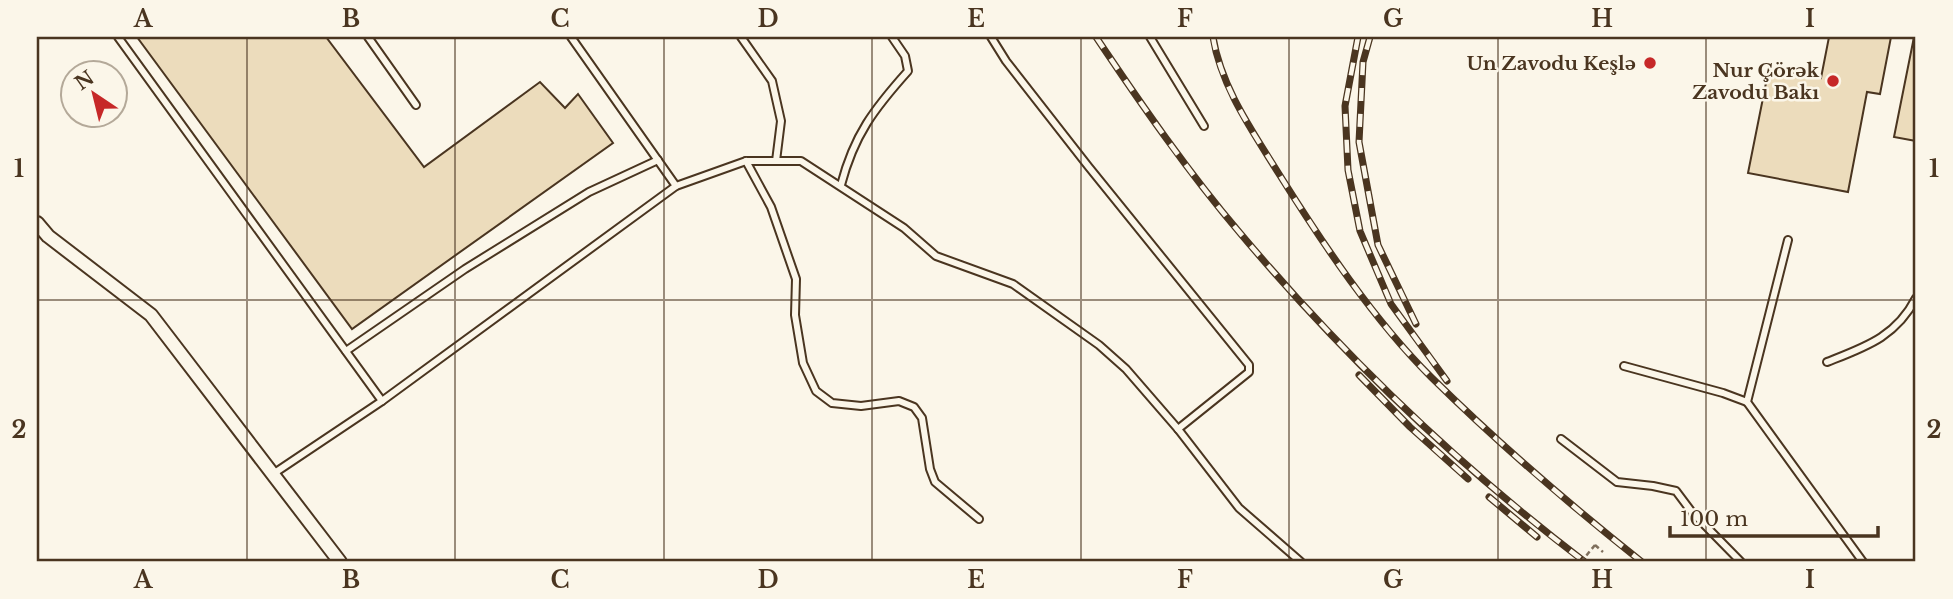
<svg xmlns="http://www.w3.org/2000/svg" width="1953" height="599" viewBox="0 0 1953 599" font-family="'Libre Baskerville',serif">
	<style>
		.building { fill: #ecdcbc; stroke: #4a3520; stroke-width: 2 }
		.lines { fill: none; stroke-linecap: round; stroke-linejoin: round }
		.lane-casing { stroke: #4a3520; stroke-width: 10 }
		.street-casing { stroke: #4a3520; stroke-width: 16 }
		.path { stroke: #7f6f5c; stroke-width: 2.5; stroke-dasharray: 5 3.5; stroke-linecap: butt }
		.lane { stroke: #fbf6e9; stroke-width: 6 }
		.street { stroke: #fbf6e9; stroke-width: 12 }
		.rail-casing { stroke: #4a3520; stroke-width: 7 }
		.rail { stroke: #fbf6e9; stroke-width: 4.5; stroke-dasharray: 13; stroke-linecap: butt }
		.path-bridge { stroke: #7f6f5c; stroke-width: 2.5; stroke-dasharray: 5 3.5; stroke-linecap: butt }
		.grid { fill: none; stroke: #4a3520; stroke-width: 2; stroke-opacity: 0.55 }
		.poi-dot { fill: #c62828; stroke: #fbf6e9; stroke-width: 2.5 }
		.labels { text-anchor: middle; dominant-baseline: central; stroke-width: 5; stroke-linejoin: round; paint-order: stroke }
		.poi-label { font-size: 19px; font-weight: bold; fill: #4a3520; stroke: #fbf6e9; text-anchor: end }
		.neatline { fill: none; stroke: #4a3520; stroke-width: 2.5 }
		.grid-label { font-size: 23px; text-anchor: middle; font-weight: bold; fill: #4a3520 }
	</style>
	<rect width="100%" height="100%" fill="#fbf6e9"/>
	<g class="building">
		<polygon points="137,37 326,37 424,167 540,82 565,108 578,94 613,143 352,329"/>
		<polygon points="1829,37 1891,37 1880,94 1867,92 1848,192 1748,173 1769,68 1821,78"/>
		<polygon points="1914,37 1916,37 1916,141 1894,137"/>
	</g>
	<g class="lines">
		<defs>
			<g id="lane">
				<polyline points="118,37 382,401 273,474"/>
				<polyline points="368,37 416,105"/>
				<polyline points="571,37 676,186"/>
				<polyline points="741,37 772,81 781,121 776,161"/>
				<polyline points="991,37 1006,61 1088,166 1249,365 1249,372 1178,429"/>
				<polyline points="1150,37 1204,126"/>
				<polyline points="746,161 771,207 796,279 795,315 803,363 816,391 832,403 861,406 899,401 914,407 922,418 930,469 935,482 979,519"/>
				<path d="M841,185C854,135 874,109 908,71L905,56L892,37"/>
				<polyline points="1788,240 1747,402 1863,562"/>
				<polyline points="346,351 465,269 589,192 658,160"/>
				<path d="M1827,362C1865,347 1896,337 1916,298"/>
				<polyline points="1624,366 1723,393 1747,402"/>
				<polyline points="382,401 676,186 746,161 801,161 904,228 936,256 1013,284 1099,345 1126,369 1178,429 1239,508 1301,562"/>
				<polyline points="1561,439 1617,482 1653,486 1676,491 1691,511 1741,562"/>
			</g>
			<polyline id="street" points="37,223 48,236 151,315 340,562"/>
		</defs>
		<use href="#lane" class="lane-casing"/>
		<use href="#street" class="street-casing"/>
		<polyline class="path" points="1595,545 1603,552"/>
		<use href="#lane" class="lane"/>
		<use href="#street" class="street"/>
		<defs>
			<g id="rail">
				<path d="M1096,37C1141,104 1188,172 1240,233C1341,353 1460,467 1585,562"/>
				<path d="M1213,37C1221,87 1253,132 1279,174C1323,244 1373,319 1431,377C1498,443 1569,504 1642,562"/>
				<polyline points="1358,37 1345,106 1348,170 1360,231 1391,304 1447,381"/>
				<polyline points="1370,37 1363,62 1359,142 1378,245 1416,324"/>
				<polyline points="1359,375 1410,427 1468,479"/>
				<polyline points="1489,497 1537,537"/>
			</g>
		</defs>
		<use href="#rail" class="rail-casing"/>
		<use href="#rail" class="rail"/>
		<polyline class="path-bridge" points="1581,562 1595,545"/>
	</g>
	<path class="grid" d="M247,37V562M455,37V562M664,37V562M872,37V562M1081,37V562M1289,37V562M1498,37V562M1706,37V562M37,300H1916"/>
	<g class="poi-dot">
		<circle cx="1650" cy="63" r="7"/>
		<circle cx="1833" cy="81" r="7"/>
	</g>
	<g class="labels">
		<g class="poi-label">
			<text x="1636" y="63">Un Zavodu Keşlə</text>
			<text x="1819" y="70">Nur Çörək<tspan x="1819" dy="22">Zavodu Bakı</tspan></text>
		</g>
	</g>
	<rect width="1953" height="599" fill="none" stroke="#fbf6e9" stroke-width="77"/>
	<g transform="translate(94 94) rotate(325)"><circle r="33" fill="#fbf6e9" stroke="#b4a999" stroke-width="2"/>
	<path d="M0-5L12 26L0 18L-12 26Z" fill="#c62828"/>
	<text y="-10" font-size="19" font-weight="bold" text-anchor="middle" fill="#4a3520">N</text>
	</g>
	<path d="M1670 526v10h208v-10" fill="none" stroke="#4a3520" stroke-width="3.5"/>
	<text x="1680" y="526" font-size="21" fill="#4a3520" stroke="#fbf6e9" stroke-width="5" paint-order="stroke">100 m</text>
	<rect x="38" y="38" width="1876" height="522" class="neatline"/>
	<g class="grid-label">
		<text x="143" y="27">A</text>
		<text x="351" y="27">B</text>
		<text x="560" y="27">C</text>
		<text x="768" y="27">D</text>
		<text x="976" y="27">E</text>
		<text x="1185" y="27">F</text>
		<text x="1393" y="27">G</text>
		<text x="1602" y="27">H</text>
		<text x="1810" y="27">I</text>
		<text x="19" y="177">1</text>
		<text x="1934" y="177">1</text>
		<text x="19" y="438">2</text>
		<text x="1934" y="438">2</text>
		<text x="143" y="588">A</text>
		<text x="351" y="588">B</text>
		<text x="560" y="588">C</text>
		<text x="768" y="588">D</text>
		<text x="976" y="588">E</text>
		<text x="1185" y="588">F</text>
		<text x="1393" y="588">G</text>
		<text x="1602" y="588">H</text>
		<text x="1810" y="588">I</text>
	</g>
</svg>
